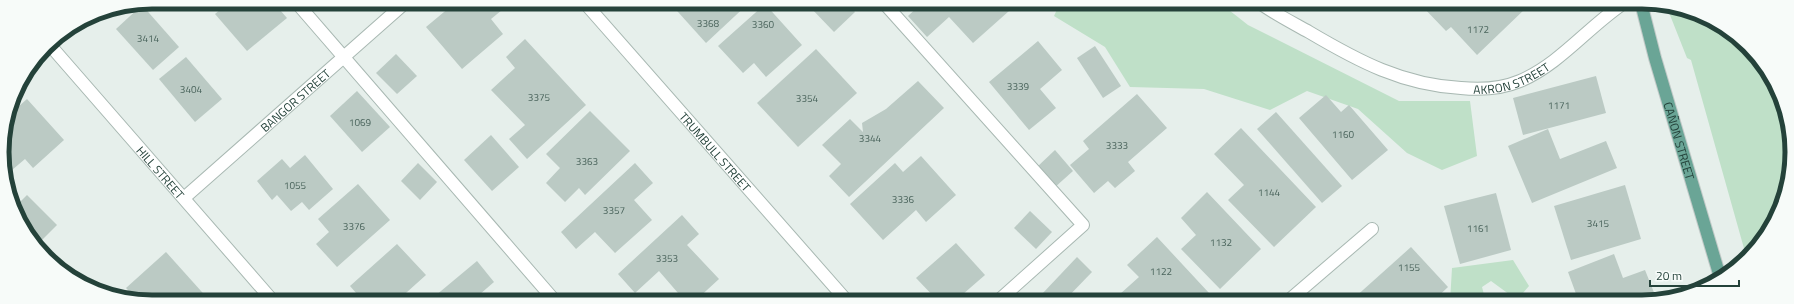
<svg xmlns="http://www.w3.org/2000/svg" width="1794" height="304" viewBox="0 0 1794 304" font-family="'Titillium Web',sans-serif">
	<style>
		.green { fill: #bfe0c8 }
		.building { fill: #bbcac4 }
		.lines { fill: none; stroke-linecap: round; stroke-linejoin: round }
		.minor-casing { stroke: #a8b8b2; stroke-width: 14 }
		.major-casing { stroke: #c2cac8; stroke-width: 14 }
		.minor { stroke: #fff; stroke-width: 12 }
		.major { stroke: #6aa596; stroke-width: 12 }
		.labels { text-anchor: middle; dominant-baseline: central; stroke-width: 4; stroke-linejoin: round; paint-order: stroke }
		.number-label { font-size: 10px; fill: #4a645c }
		.street-label { font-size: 12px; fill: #24423a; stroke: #f7fbf9 }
		.rim { fill: none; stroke: #24423a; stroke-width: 5 }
	</style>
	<rect width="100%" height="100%" fill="#e6efeb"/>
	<g class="green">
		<polygon points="1060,3 1220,3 1248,25 1399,101 1470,101 1477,156 1442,170 1407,153 1358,109 1307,91 1270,110 1204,89 1130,87 1105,47 1054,16"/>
		<polygon points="1669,6 1717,22 1761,61 1787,113 1791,171 1776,219 1747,259 1691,60 1687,58 1668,10"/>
		<polygon points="1513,260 1529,286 1517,300 1491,281 1482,287 1486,302 1450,302 1452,268"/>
	</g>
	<g class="building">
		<polygon points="229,2 273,2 287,18 247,51 215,14"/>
		<polygon points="456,2 495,2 502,10 491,19 503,34 462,69 426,27"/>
		<polygon points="669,2 750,2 706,43"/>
		<polygon points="813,3 847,3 855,12 834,32 809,6"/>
		<polygon points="922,3 1018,3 973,43 949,17 927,37 908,16"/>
		<polygon points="1423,3 1526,3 1528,6 1477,55 1451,27 1446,31 1421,5"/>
		<polygon points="765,4 802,45 766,77 754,63 743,73 718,46"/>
		<polygon points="142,5 179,47 153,70 116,29"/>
		<polygon points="525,39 586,105 527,159 509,139 525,125 491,90 515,68 506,57"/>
		<polygon points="1038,41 1062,70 1040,89 1056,108 1029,130 989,82"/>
		<polygon points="1095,46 1121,86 1103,98 1077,58"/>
		<polygon points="816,49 857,93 798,147 757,103"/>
		<polygon points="396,54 417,76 397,94 376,73"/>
		<polygon points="186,57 222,99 195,122 159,79"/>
		<polygon points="1596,76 1606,113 1523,135 1513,98"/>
		<polygon points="918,81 944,108 849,197 829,176 841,164 822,145 850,119 863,132 862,123 886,109"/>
		<polygon points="357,91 390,127 362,152 330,116"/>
		<polygon points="1137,94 1167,128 1128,162 1135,171 1115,188 1108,181 1094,193 1070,165 1089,149 1083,141"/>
		<polygon points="1326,95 1341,112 1349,105 1388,150 1352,180 1299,118"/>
		<polygon points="27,99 64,140 33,168 25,159 12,170 5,162 2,142 9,115"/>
		<polygon points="590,111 630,151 585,195 579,188 565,202 546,183 560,168 546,154"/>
		<polygon points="1276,112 1342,186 1322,203 1257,129"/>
		<polygon points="1241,128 1316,207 1274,247 1228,200 1244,185 1214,154"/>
		<polygon points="1548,129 1560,159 1606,141 1617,168 1532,203 1508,146"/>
		<polygon points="491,135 519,167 492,191 464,160"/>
		<polygon points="1055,150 1073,171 1054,188 1036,168"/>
		<polygon points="305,155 333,189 309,210 302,202 291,211 277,195 272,200 257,181 282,159 290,168"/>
		<polygon points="921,156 956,195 926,222 916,210 883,240 850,204 895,163 903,172"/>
		<polygon points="418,163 437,182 420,200 401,181"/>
		<polygon points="635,163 653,183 634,200 652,220 615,253 595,232 576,249 561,232"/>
		<polygon points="358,184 390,220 337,267 316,244 329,232 318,219"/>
		<polygon points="1625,185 1641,239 1571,260 1554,206"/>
		<polygon points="1207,192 1261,249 1220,289 1181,249 1196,235 1181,218"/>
		<polygon points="1496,193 1511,250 1460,264 1444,206"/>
		<polygon points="27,195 57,225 36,246 14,208"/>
		<polygon points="1030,211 1052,232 1036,249 1014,228"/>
		<polygon points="682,215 699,234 687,245 719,279 695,301 670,301 678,293 659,271 635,293 618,274"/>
		<polygon points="1157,237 1209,293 1201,301 1127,301 1120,294 1139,277 1127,265"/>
		<polygon points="956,243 985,275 955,301 938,301 916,278"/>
		<polygon points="397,244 426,275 397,301 395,301 391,297 386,301 363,301 350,286"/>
		<polygon points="1411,247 1448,287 1432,302 1355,301 1353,299"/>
		<polygon points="166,252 210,301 138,301 126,288"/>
		<polygon points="1614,254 1623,278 1645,270 1657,300 1579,302 1568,272"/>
		<polygon points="1077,257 1092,272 1064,301 1049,301 1042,294"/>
		<polygon points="477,261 494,282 472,301 429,301"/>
		<polygon points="532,295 538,301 525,301"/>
		<polygon points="1019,295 1025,301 1012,301"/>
	</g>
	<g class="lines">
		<defs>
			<g id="minor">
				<polyline points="296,2 555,301"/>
				<path id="s1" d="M584,2L847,301"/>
				<polyline points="884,3 1083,225 998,301"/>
				<path id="s2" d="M1260,3C1275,14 1293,23 1309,32C1358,61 1403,85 1461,88C1481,90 1501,89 1520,81C1560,64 1588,27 1624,3"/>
				<path id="s3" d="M49,44L273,301"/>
				<path id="s4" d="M184,198L406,2"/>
				<polyline points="1288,301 1372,229"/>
			</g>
			<g id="major">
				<path id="s5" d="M1641,3L1655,58L1720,277"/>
			</g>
		</defs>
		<use href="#minor" class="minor-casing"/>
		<use href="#major" class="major-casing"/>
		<use href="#minor" class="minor"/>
		<use href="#major" class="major"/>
	</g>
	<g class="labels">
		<g class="number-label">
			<text x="708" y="23">3368</text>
			<text x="763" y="24">3360</text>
			<text x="1478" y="29">1172</text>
			<text x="148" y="38">3414</text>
			<text x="1018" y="86">3339</text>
			<text x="191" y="89">3404</text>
			<text x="539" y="97">3375</text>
			<text x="807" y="98">3354</text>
			<text x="1559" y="105">1171</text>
			<text x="360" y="122">1069</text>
			<text x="1343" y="134">1160</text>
			<text x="870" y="138">3344</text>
			<text x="1117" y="145">3333</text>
			<text x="587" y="161">3363</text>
			<text x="295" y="185">1055</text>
			<text x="1269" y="192">1144</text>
			<text x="903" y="199">3336</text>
			<text x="614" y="210">3357</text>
			<text x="1598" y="223">3415</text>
			<text x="354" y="226">3376</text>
			<text x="1478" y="228">1161</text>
			<text x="1221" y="242">1132</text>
			<text x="667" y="258">3353</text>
			<text x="1409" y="267">1155</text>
			<text x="1161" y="271">1122</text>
		</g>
		<g class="street-label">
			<text stroke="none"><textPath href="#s2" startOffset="273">AKRON STREET</textPath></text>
			<text stroke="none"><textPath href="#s4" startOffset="148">BANGOR STREET</textPath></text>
			<text stroke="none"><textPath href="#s5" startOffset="143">CAÑON STREET</textPath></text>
			<text stroke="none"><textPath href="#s1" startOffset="199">TRUMBULL STREET</textPath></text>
			<text stroke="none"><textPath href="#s3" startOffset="170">HILL STREET</textPath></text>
		</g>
	</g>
	<path d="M0 0H1794V304H0ZM152 9H1642A143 143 0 0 1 1785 152V152A143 143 0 0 1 1642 295H152A143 143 0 0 1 9 152V152A143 143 0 0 1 152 9Z" fill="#f7fbf9" fill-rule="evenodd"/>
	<path class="rim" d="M152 9H1642A143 143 0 0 1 1785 152V152A143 143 0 0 1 1642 295H152A143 143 0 0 1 9 152V152A143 143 0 0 1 152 9Z"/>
	<path d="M1650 280v6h89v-6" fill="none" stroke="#24423a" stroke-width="2"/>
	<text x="1656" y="280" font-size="12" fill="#24423a" stroke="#f7fbf9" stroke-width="3" paint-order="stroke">20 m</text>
</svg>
